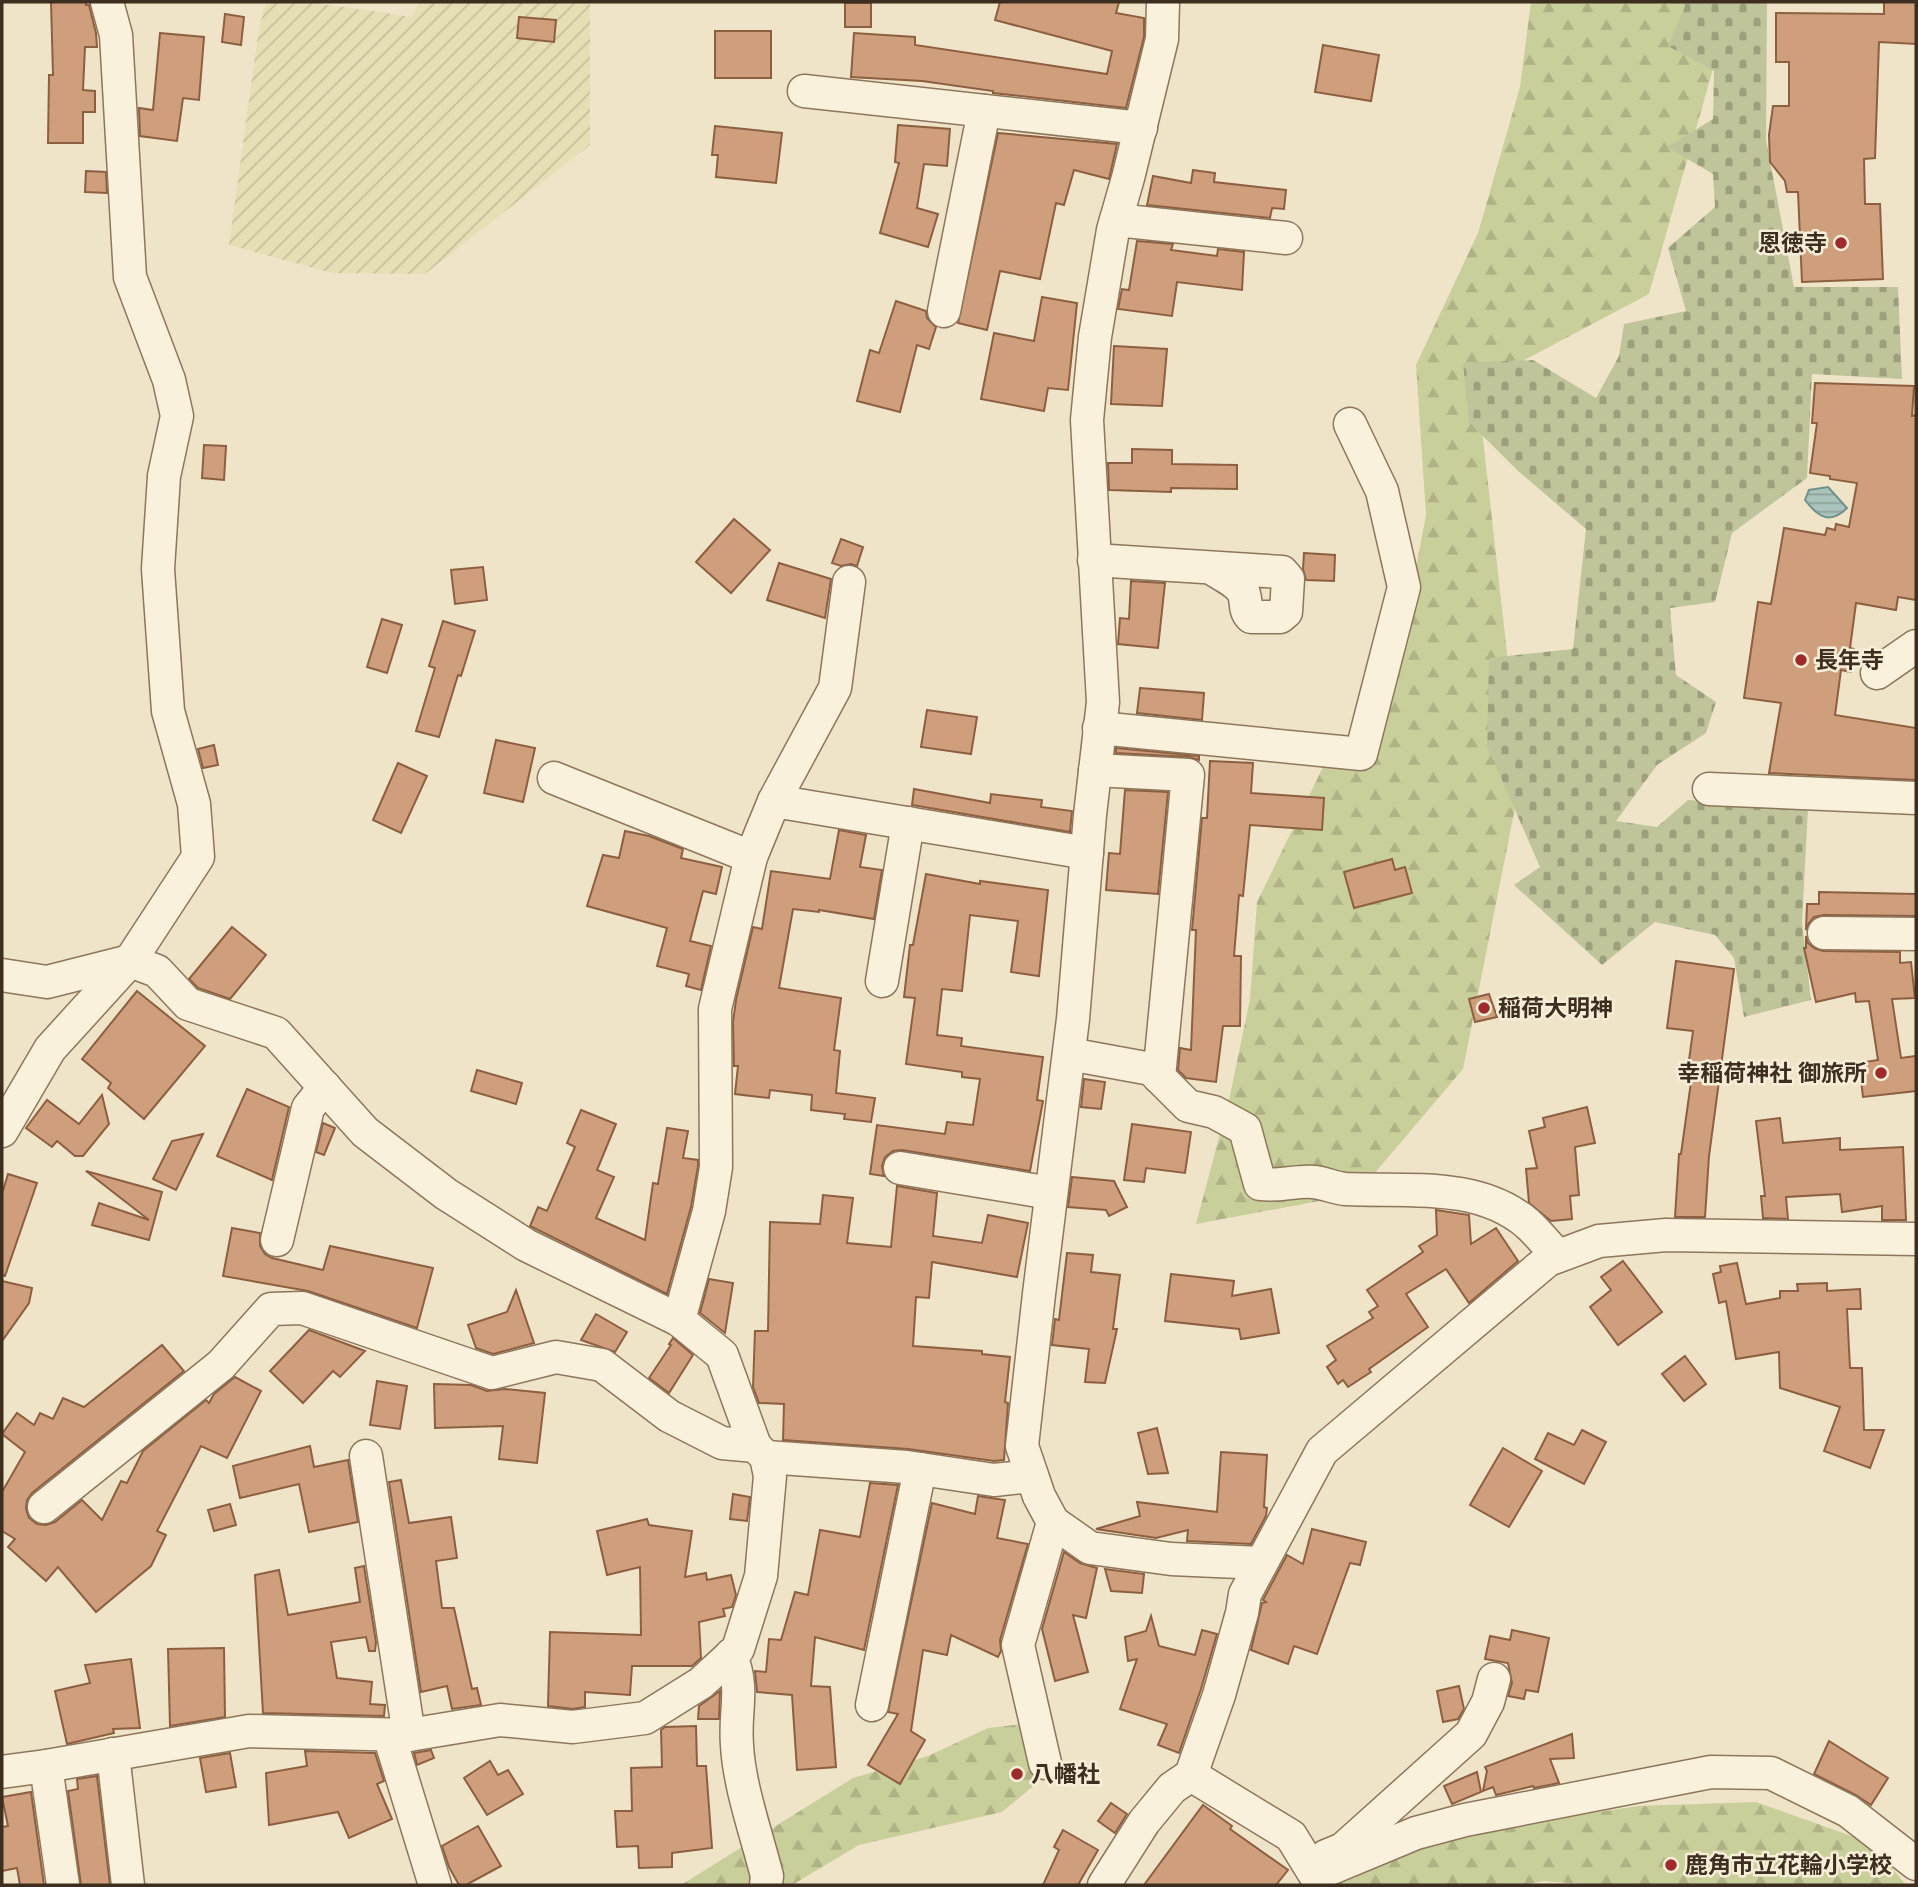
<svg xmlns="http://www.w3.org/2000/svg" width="1918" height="1887" viewBox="0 0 1918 1887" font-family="'Times New Roman','Noto Sans JP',serif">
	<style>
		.farmland { fill: url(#farmland-furrows) }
		.forest { fill: url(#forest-firs) }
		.cemetery { fill: url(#cemetery-stones) }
		.water { fill: url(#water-rules); stroke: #6f938a; stroke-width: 2 }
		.building { fill: #cf9f7d; stroke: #8d5f41; stroke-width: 2 }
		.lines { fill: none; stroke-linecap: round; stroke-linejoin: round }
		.minor-casing { stroke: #8d765c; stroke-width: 35 }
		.minor { stroke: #faf1dc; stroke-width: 32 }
		.poi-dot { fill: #9e2a2b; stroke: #f7eed8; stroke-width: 2.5 }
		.labels { text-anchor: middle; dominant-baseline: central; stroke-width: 5; stroke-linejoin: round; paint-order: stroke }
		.poi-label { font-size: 23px; font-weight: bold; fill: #3d2e20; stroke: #f7eed8; text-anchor: start }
	</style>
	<defs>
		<pattern id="farmland-furrows" width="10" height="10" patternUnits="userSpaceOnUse" patternTransform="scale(1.75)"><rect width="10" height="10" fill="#e6deb5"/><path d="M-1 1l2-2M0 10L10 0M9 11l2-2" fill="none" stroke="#c6bf9b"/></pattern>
		<pattern id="forest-firs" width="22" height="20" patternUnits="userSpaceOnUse" patternTransform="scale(1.75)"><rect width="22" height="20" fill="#c9cf9b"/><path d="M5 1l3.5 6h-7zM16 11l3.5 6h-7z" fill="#aeb285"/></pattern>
		<pattern id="cemetery-stones" width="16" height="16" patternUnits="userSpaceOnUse" patternTransform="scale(1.75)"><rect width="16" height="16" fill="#bfc49a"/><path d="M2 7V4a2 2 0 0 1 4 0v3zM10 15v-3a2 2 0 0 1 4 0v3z" fill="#9ca07d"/></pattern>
		<pattern id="water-rules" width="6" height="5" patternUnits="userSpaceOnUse" patternTransform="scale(1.75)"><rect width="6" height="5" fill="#a9c4bc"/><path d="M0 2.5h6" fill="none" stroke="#8ba098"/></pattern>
	</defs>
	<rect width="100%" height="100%" fill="#f0e4c8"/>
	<polygon class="farmland" points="266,2 309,2 412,17 419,2 590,2 590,145 425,274 332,273 229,245 259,28"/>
	<g class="forest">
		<polygon points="1531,2 1732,2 1649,294 1477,385 1521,778 1463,1069 1357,1194 1196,1224 1229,1100 1250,999 1257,902 1324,765 1396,673 1426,515 1416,365 1478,233 1520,87"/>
		<polygon points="1050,1721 1060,1764 1002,1812 859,1845 792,1885 681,1885 853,1778 928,1756 988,1728"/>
		<polygon points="1756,1802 1871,1843 1906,1885 1592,1885 1544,1881 1523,1885 1319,1885 1431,1838 1638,1806"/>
	</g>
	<polygon class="cemetery" points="1684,2 1767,2 1766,140 1794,287 1898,287 1902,379 1812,374 1807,478 1732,533 1715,602 1670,608 1676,675 1716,702 1706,733 1657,765 1616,821 1657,827 1688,800 1808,808 1802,923 1811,1000 1744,1017 1734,958 1715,935 1655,922 1602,965 1514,885 1540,867 1487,746 1489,658 1573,649 1586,529 1517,470 1469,422 1463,363 1533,360 1596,398 1619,356 1624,324 1686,311 1668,248 1715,207 1713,174 1667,147 1713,119 1714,71 1668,46 1685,6"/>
	<path class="water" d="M1828,487L1847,508C1830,525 1818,517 1805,500L1809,490Z"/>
	<g class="building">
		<polygon points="51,2 86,2 86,5 89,5 96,33 97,47 85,47 83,90 95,91 95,112 83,112 83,143 48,143 49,75 53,75"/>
		<polygon points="1000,2 1119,2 1116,13 1144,18 1144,37 1126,108 993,93 993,91 922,81 851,77 854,33 915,37 915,45 1107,74 1112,51 995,20"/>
		<polygon points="1884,2 1916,2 1916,44 1879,42 1875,158 1864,159 1865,204 1880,204 1883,279 1802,282 1798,192 1787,192 1785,181 1770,162 1769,135 1773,106 1789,106 1789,62 1776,62 1776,13 1884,14"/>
		<rect x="845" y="3" width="26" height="24"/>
		<polygon points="225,14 244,17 241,45 222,42"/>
		<polygon points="519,17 556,20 554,42 517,38"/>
		<rect x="715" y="31" width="56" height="47"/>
		<polygon points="160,33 204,37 199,100 183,98 177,141 140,136 139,108 153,110"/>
		<polygon points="1323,45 1379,55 1371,101 1315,92"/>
		<polygon points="898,125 950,129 947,166 924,164 917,208 938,214 928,247 880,233 899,163 895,162"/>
		<polygon points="715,126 782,133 776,183 716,177 718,155 712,155"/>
		<polygon points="998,133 1117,144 1109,179 1074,170 1064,205 1056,203 1040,279 1000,271 987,330 958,323"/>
		<polygon points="1193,170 1215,173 1214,182 1286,190 1284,209 1272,208 1270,218 1147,205 1153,176 1191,183"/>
		<polygon points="86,171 106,172 107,193 85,192"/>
		<polygon points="1137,241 1173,244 1171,250 1217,256 1218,249 1244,252 1242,290 1177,282 1172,316 1118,309 1122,289 1129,290"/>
		<polygon points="1042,297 1077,303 1068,390 1048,388 1044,411 981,399 994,333 1034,341"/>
		<polygon points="896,301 926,311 927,318 936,327 929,349 917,345 900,412 857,401 870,350 879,353"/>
		<polygon points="1114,346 1167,349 1162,406 1111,404"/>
		<polygon points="1815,383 1914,386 1912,416 1916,415 1916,600 1898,597 1896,610 1856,603 1850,648 1854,649 1851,672 1841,670 1835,715 1916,728 1916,780 1769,773 1781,703 1744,698 1758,602 1771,604 1784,528 1825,535 1827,528 1835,530 1836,524 1849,527 1857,483 1830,479 1830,476 1810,473 1817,423 1812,423"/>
		<polygon points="204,445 226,446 224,480 202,478"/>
		<polygon points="1132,449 1172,450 1172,464 1237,465 1237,489 1171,488 1171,492 1109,490 1108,463 1132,463"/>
		<polygon points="734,519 770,550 731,593 696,562"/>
		<polygon points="841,539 863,547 857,566 851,564 841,566 832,563"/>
		<polygon points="1304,553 1335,555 1334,581 1306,580 1303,569"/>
		<polygon points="779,563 831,579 825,618 767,600"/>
		<polygon points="483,567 487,600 455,604 451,570"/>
		<polygon points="1131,581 1165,583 1158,648 1118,644 1120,618 1129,619"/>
		<polygon points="382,619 402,625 387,673 367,667"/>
		<polygon points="443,621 475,631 461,676 458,675 439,737 416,731 435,668 429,666"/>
		<polygon points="1140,688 1204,693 1202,720 1137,713"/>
		<polygon points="927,710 977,717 971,754 921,747"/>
		<polygon points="496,740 535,748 523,802 484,793"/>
		<polygon points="214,745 218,765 203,768 198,749"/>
		<polygon points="1116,748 1199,756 1199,760 1189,757 1116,753"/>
		<polygon points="1210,761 1253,763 1251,793 1324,798 1322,830 1250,825 1243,896 1239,895 1234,956 1241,956 1240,1026 1223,1026 1216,1082 1186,1078 1178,1070 1180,1048 1191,1050 1196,930 1192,930 1202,818 1207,818"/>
		<polygon points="398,763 427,776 401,833 373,820"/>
		<polygon points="914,789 990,803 991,794 1042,800 1041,807 1072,811 1070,832 912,805"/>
		<polygon points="1125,790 1168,792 1158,894 1106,890 1109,853 1120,854"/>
		<polygon points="839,830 866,835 860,867 882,870 874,919 819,910 819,912 793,909 779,988 841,998 834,1050 840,1051 836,1093 875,1098 871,1122 844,1119 845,1114 811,1110 812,1095 770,1090 769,1098 735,1094 738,1066 734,1066 733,1022 736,1000 753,927 762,929 771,871 830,879"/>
		<polygon points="625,831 649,836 683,849 681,858 722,867 716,894 703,891 690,941 711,946 701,990 686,986 689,974 657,966 667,928 587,906 603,855 619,858"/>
		<polygon points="1392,859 1395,870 1405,867 1412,893 1354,908 1344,872"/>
		<polygon points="926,874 980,884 980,881 1048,890 1039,976 1011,972 1018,921 970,915 962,991 942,989 937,1035 962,1038 961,1046 1043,1057 1037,1100 1043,1101 1030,1171 902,1150 893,1151 885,1157 882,1166 884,1176 870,1174 877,1125 945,1134 947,1122 973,1125 980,1079 962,1077 962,1072 906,1064 915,998 904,997 910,945 913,945"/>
		<polygon points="1819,892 1916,894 1916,916 1824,915 1814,917 1809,923 1806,930 1807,904 1819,904"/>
		<polygon points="232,927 266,955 230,999 198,988 189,979"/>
		<polygon points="1806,936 1808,943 1814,948 1823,951 1900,952 1900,963 1911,962 1915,998 1892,999 1901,1058 1916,1056 1916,1091 1863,1097 1859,1063 1878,1060 1869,1001 1856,1002 1855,993 1816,1002 1804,948 1806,948"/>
		<polygon points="1676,961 1734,969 1709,1156 1705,1217 1675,1217 1679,1154 1681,1154 1691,1082 1686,1082 1693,1031 1667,1028"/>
		<polygon points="137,991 205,1046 144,1119 108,1088 111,1083 82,1059"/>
		<polygon points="1489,994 1497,1017 1475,1022 1469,999"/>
		<polygon points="477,1070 522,1083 516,1104 471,1091"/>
		<polygon points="1084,1079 1105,1082 1101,1109 1081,1107"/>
		<polygon points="247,1089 289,1107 272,1180 217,1156"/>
		<polygon points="102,1095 109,1124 83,1156 75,1156 57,1141 52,1147 26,1128 47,1100 79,1124"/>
		<polygon points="1587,1107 1595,1143 1575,1147 1579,1195 1570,1196 1572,1219 1551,1221 1529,1203 1526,1169 1537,1168 1529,1131 1545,1127 1543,1118"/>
		<polygon points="581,1110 616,1124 597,1170 614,1177 596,1218 645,1240 653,1183 658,1184 667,1128 688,1131 683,1158 698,1160 698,1166 691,1207 667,1294 530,1226 538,1207 547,1211 575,1147 567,1143"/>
		<polygon points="1780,1118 1783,1143 1840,1138 1840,1150 1903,1147 1906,1220 1882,1220 1882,1206 1842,1212 1840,1194 1786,1197 1788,1219 1763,1218 1761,1196 1765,1196 1756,1121"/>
		<polygon points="323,1123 335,1128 324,1155 316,1152"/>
		<polygon points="1132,1124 1191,1132 1185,1173 1146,1168 1144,1182 1124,1180"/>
		<polygon points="203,1134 176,1190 153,1179 172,1141"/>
		<polygon points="86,1171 162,1192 149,1240 92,1225 99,1203 149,1220"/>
		<polygon points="8,1174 37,1183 5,1276 2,1275 2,1194"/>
		<polygon points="1072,1177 1114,1181 1127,1207 1109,1216 1106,1210 1068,1207"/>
		<polygon points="897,1186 937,1193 933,1236 982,1243 988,1215 1028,1223 1017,1277 932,1262 929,1298 916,1297 913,1346 982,1351 982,1354 1010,1357 1005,1402 1008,1403 1004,1460 994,1461 908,1449 783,1440 784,1404 759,1403 753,1387 755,1331 768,1331 770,1222 820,1224 823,1195 853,1198 847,1243 891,1247"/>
		<polygon points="1436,1210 1469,1215 1471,1244 1496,1228 1518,1261 1469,1303 1446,1269 1406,1294 1428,1327 1369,1369 1371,1372 1348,1387 1343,1380 1338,1384 1327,1367 1336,1360 1327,1346 1373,1318 1369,1312 1378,1306 1367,1290 1423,1252 1419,1246 1437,1235"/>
		<polygon points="232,1228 260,1233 260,1246 265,1254 272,1258 323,1270 330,1246 433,1268 417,1328 308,1291 223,1276"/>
		<polygon points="1067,1253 1093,1255 1091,1272 1120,1275 1113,1329 1117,1329 1105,1383 1085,1382 1089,1349 1052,1345 1055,1319 1059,1320"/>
		<polygon points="1623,1261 1662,1312 1618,1345 1590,1307 1611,1290 1601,1277"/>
		<polygon points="1737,1263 1746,1304 1780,1298 1780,1291 1798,1291 1797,1284 1827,1283 1827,1291 1860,1289 1861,1309 1847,1309 1850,1368 1862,1368 1864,1430 1884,1430 1870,1468 1824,1451 1840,1407 1780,1388 1779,1352 1736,1359 1726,1301 1719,1303 1713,1274 1721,1272 1720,1266"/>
		<polygon points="1171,1274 1234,1281 1232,1296 1271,1289 1279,1333 1241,1339 1239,1329 1165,1321"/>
		<polygon points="709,1279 733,1283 725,1333 700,1313"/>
		<polygon points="2,1281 32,1288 29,1303 2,1341"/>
		<polygon points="516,1290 534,1343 493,1354 476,1348 468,1325 507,1312"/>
		<polygon points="596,1314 627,1332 615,1352 581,1340"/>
		<polygon points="309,1330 365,1351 340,1377 333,1371 303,1403 270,1371"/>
		<polygon points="673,1338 693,1355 669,1393 649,1378 671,1345 669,1344"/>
		<polygon points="162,1345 184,1371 32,1493 27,1500 26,1509 29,1518 37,1524 46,1525 55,1522 82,1500 102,1520 121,1481 127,1483 143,1451 206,1400 209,1403 214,1394 235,1377 261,1391 227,1458 201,1446 157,1531 166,1535 151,1566 96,1612 58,1567 46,1581 8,1547 15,1539 2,1531 2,1492 25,1452 2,1434 17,1413 34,1425 40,1413 53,1419 63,1398 84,1407"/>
		<polygon points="1685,1356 1706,1384 1684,1401 1662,1374"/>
		<polygon points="377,1381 407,1386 400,1429 370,1425"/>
		<polygon points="434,1384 471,1385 487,1391 505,1389 545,1393 537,1463 499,1459 503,1426 435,1428"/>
		<polygon points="1157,1428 1168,1473 1148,1474 1138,1433"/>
		<polygon points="1582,1430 1606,1442 1584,1484 1535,1459 1548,1433 1574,1445"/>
		<polygon points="310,1446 314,1467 348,1460 358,1522 309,1532 299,1484 240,1498 233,1466"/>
		<polygon points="1503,1448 1542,1471 1509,1527 1470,1505"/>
		<polygon points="1221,1452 1267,1455 1264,1507 1267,1508 1266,1516 1251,1544 1187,1541 1188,1530 1156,1538 1096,1529 1140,1516 1137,1502 1217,1512"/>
		<polygon points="401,1480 409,1523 451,1517 457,1558 436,1561 442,1608 454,1608 472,1689 477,1688 481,1705 452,1709 447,1686 421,1692 389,1482"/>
		<polygon points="870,1483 898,1485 864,1650 815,1637 811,1686 830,1687 836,1767 797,1770 792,1695 757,1692 755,1671 766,1672 769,1639 781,1640 795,1592 808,1595 820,1530 860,1537"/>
		<polygon points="733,1494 750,1497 747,1521 730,1519"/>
		<polygon points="978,1496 1005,1500 997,1538 1028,1544 1000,1640 1001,1651 998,1657 951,1635 947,1655 923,1650 911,1731 925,1740 900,1784 868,1765 898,1714 888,1712 932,1503 975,1514"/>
		<polygon points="230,1504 236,1525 214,1531 208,1510"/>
		<polygon points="647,1519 649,1525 692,1531 685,1577 706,1573 707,1580 731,1575 736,1595 732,1607 723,1609 725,1616 699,1622 701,1658 692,1666 632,1666 630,1695 585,1692 585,1707 573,1709 548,1706 550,1632 641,1635 640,1567 607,1575 597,1531"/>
		<polygon points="1312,1529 1366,1542 1360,1565 1350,1563 1317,1654 1294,1646 1288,1664 1251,1650 1262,1603 1266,1602 1263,1600 1287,1555 1303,1564"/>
		<polygon points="1064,1552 1080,1563 1097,1568 1086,1618 1073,1615 1088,1672 1055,1681 1042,1629"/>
		<polygon points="364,1566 376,1642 375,1651 369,1651 366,1637 331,1642 337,1678 372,1682 370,1704 385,1705 384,1716 263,1713 255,1575 279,1570 288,1615 360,1602 355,1568"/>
		<polygon points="1105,1569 1144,1574 1142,1593 1111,1591"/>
		<polygon points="1151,1616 1159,1646 1195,1655 1202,1630 1217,1634 1201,1689 1179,1753 1158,1745 1167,1724 1120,1709 1137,1659 1128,1661 1125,1637 1146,1631"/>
		<polygon points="1512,1630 1549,1638 1538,1692 1526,1690 1524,1699 1508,1696 1512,1683 1508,1663 1485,1659 1490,1636 1510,1640"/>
		<polygon points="224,1648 225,1717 170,1726 168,1649"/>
		<polygon points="131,1659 140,1728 113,1729 114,1733 67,1744 55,1691 90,1683 85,1665"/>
		<polygon points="1459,1686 1464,1709 1458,1719 1443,1722 1437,1691"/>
		<polygon points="720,1691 719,1719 698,1719 699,1706"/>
		<polygon points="696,1726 697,1766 706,1766 712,1848 672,1853 672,1867 639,1868 638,1846 617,1847 615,1811 632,1811 631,1768 662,1767 661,1730 665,1727"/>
		<polygon points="1572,1734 1574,1758 1550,1759 1559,1783 1534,1788 1533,1786 1496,1795 1493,1787 1483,1791 1487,1771 1485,1767"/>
		<polygon points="1829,1741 1888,1778 1871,1805 1856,1795 1814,1774"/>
		<polygon points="431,1750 434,1758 417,1765 414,1753"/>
		<polygon points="305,1751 375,1753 384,1781 377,1784 392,1819 349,1838 338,1812 269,1825 266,1773 307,1766"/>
		<polygon points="230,1753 236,1787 206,1792 200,1758"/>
		<polygon points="490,1761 498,1775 508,1770 523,1794 487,1815 464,1778"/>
		<polygon points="1477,1772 1481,1792 1452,1804 1444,1786"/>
		<polygon points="97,1776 110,1885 81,1885 68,1791 78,1789 77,1779"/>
		<polygon points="31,1792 44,1885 20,1885 17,1868 2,1871 2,1827 8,1826 2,1797"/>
		<polygon points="1111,1803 1127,1814 1115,1833 1098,1821"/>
		<polygon points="1203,1805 1232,1826 1230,1829 1288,1870 1276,1885 1144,1885"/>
		<polygon points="478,1826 501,1866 466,1885 459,1885 449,1867 442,1846"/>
		<polygon points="1063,1830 1098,1850 1078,1885 1043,1885 1059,1850 1054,1847"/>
	</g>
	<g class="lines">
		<defs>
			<g id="minor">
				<polyline points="1163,2 1162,39 1128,178 1113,230 1095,337 1087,420 1103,702 1090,815 1073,1019 1039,1294 1022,1446 1039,1496 1053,1522 1090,1548 1171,1559 1261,1563"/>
				<polyline points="804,91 1141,128"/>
				<polyline points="1116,220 1286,238"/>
				<polyline points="944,311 984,111"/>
				<path d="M1094,560L1282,572L1288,579L1286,612L1280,617H1251C1244,610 1247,603 1244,594C1239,582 1221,575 1211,568"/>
				<polyline points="1877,673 1916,646"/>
				<polyline points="1099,728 1361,754 1404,587 1382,491 1350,424"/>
				<polyline points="1095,770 1188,775 1159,1077"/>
				<polyline points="554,778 751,857"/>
				<polyline points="1709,789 1916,798"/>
				<polyline points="774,801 835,688 849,582"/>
				<polyline points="1824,933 1916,934"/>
				<polyline points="2,975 47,982 130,961 157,971 188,1004 276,1033 365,1132 446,1194 526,1245 679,1320 722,1355 755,1446 766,1457 770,1476 761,1576 738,1649 701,1683 645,1718 573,1727 500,1720 409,1735 249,1731 46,1766 63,1885"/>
				<polyline points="882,981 908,823"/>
				<path d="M1069,1054L1151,1069L1188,1106L1214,1112L1245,1129L1260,1184C1279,1187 1297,1180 1314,1182C1324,1183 1335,1188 1345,1189C1406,1192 1478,1181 1528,1224C1539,1234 1548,1246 1558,1256"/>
				<polyline points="2,1131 50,1049 130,961 198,857 194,804 168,711 158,569 164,476 177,416 169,380 130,277 116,35 107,2"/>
				<polyline points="900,1168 1051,1193"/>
				<polyline points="277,1240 308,1108 325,1087"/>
				<polyline points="679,1320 709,1211 716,1167 715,1009 751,857 774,801 1087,853"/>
				<polyline points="366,1456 409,1735"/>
				<polyline points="766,1457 907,1467 994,1480 1032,1476"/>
				<polyline points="44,1507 221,1365 271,1309 302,1308 492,1373 556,1357 602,1365 669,1416 722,1443 755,1446"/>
				<path d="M731,1655C745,1691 734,1710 737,1745C739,1786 757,1836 767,1876L766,1885"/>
				<polyline points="872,1705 920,1469"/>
				<polyline points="389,1735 435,1885"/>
				<polyline points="113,1754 128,1885"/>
				<polyline points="1045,1763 1018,1645 1053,1522"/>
				<polyline points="2,1772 46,1766"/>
				<polyline points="1191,1775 1291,1836 1315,1875 1416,1833 1465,1820 1711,1772 1771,1773 1848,1811 1916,1864"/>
				<polyline points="1326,1856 1343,1849 1471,1734 1488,1702 1494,1679"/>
				<polyline points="1104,1885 1144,1822 1172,1788 1191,1775 1219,1695 1242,1613 1245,1594 1322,1451 1548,1260 1599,1241 1666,1235 1916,1239"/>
			</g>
		</defs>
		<use href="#minor" class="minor-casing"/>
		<use href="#minor" class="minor"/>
	</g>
	<g class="poi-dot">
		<circle cx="1841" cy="243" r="7"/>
		<circle cx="1801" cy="660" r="7"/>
		<circle cx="1484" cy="1008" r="7"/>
		<circle cx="1881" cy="1073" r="7"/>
		<circle cx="1017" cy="1774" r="7"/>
		<circle cx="1671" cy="1865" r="7"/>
	</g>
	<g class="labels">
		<g class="poi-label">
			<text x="1827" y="243" text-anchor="end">恩徳寺</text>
			<text x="1815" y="660">長年寺</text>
			<text x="1498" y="1008">稲荷大明神</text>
			<text x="1867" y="1073" text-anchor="end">幸稲荷神社 御旅所</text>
			<text x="1031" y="1774">八幡社</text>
			<text x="1685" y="1865">鹿角市立花輪小学校</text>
		</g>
	</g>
	<rect width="1918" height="1887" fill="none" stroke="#3d2e20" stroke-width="7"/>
</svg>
